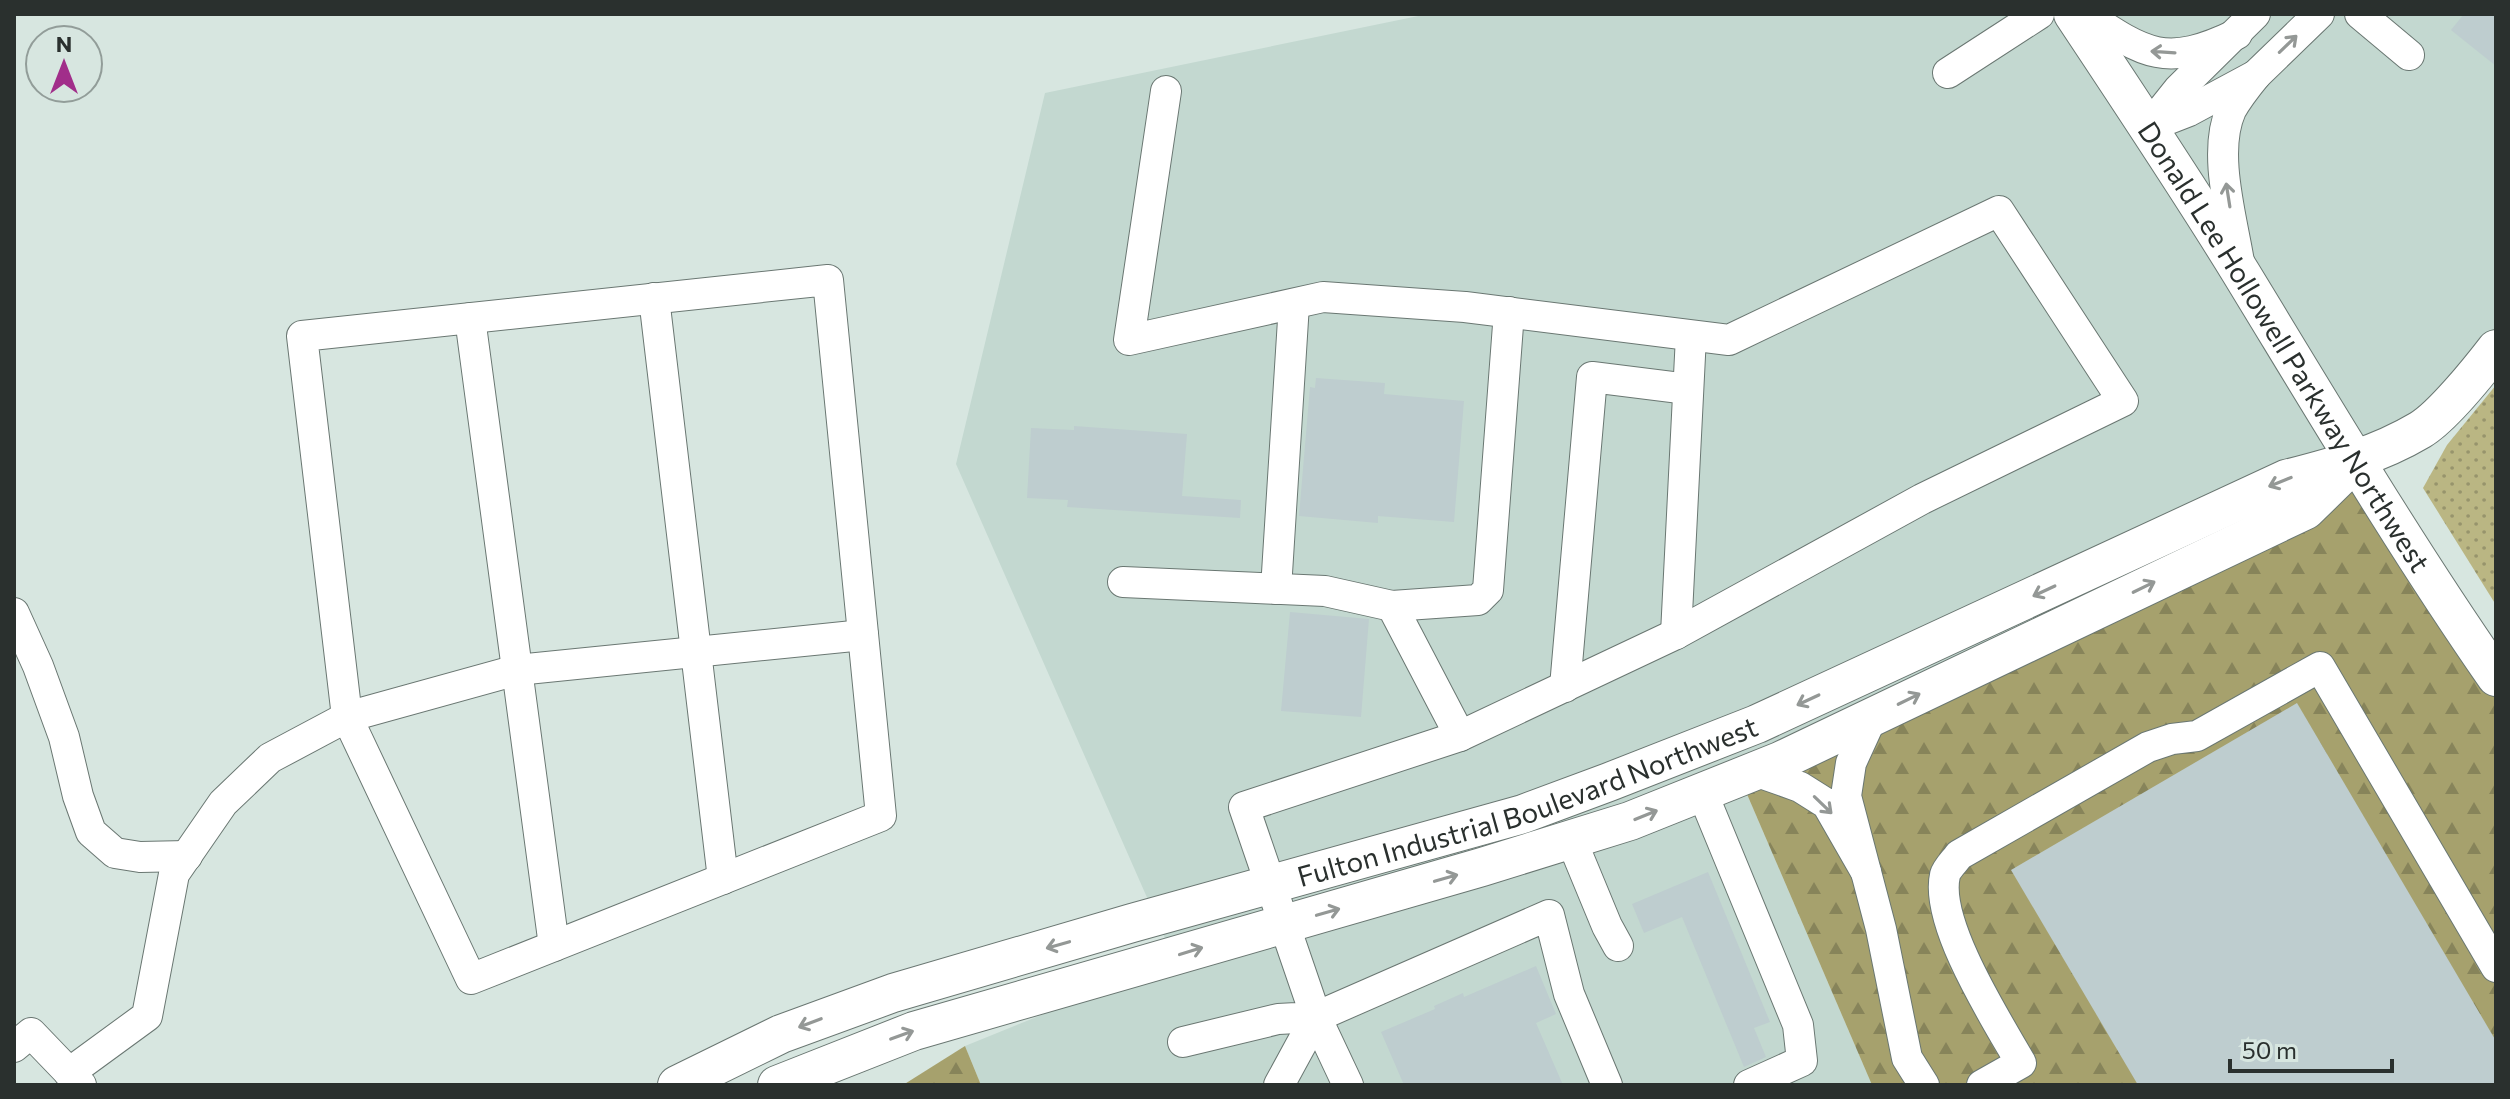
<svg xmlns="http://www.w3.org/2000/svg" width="2510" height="1099" viewBox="0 0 2510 1099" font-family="Commissioner,sans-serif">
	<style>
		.built { fill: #c3d8d0 }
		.forest { fill: url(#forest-firs) }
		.park { fill: url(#park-dots) }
		.building { fill: #becdcf }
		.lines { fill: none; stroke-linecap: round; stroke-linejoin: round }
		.minor-casing { stroke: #6a7772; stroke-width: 32 }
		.major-casing { stroke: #6a7772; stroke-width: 40 }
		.minor { stroke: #fff; stroke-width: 30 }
		.major { stroke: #fff; stroke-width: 38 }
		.oneway { stroke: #949896 }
		.labels { text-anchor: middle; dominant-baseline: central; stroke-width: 8; stroke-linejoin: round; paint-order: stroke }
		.street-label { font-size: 28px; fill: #2a302e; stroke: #d7e6e0 }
	</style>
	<defs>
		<pattern id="forest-firs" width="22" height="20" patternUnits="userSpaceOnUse" patternTransform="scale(2)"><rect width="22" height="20" fill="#a6a16d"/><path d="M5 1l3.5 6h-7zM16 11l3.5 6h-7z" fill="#87845a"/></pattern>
		<pattern id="park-dots" width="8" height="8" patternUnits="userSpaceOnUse" patternTransform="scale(2)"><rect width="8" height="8" fill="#bab683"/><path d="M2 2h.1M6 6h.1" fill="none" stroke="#97946c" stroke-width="1.8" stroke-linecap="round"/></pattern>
	</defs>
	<rect width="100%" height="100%" fill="#d7e6e0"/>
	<polygon class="built" points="1428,14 2496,14 2496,340 2372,483 1734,764 1872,1085 981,1085 965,1046 1175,961 956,464 1045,93"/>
	<g class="forest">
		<polygon points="2372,483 2496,660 2496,1085 1872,1085 1734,764"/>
		<polygon points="965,1046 981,1085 903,1085"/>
	</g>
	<polygon class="park" points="2496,385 2496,605 2423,488 2447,445"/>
	<g class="building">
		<polygon points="2464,14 2496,14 2496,66 2451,30"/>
		<polygon points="1316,378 1385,383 1384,394 1464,401 1454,522 1378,516 1378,523 1299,516 1310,387 1315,388"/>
		<polygon points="1074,426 1187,434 1182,496 1241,500 1240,518 1067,507 1068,500 1027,498 1031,428 1074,430"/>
		<polygon points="1290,612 1369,619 1361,717 1281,711"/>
		<polygon points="2297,703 2496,1041 2496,1085 2138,1085 2011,870"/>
		<polygon points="1708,872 1770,1022 1754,1028 1766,1057 1744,1067 1682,917 1644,933 1632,904"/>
		<polygon points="1536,966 1556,1014 1536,1023 1563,1085 1404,1085 1381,1032 1435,1009 1434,1006 1463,993 1464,997"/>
	</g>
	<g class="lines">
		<defs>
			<g id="minor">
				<path d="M2085,14C2146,55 2166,68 2237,34"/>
				<polyline points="2360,14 2409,55"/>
				<polyline points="1948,73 2039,14"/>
				<polyline points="1166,91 1129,340 1323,297 1465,307 1729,340 1999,211 2123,401 1922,499 1676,634 1460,736 1244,807 1316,1017 1278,1019 1183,1042"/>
				<polyline points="2150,125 2178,90 2255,14"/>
				<polyline points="2148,127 2189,111 2256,75 2319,14"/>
				<path d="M2239,262C2232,218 2212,152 2231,110C2238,97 2247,86 2256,75"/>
				<polygon points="828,280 881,816 471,979 347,717 302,336"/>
				<polyline points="654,298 723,879"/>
				<polyline points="470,318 554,946"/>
				<polyline points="1123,582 1325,591 1392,606 1460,736"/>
				<polyline points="1276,589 1294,304"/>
				<polyline points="1392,606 1478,600 1488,590 1509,312"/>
				<polyline points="14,613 38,666 64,737 78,796 91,832 115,853 140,857 187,856"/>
				<polyline points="1676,634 1691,336"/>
				<polyline points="1565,687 1592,377 1688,389"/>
				<polyline points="1755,771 1800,787 1827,804 1866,872 1846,796 1851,763 1872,717"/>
				<polyline points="1702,792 1798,1025 1802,1061 1749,1085"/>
				<polyline points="1571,839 1607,926 1618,946"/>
				<polyline points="1866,872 1881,929 1907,1058 1924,1085"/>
				<polyline points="1316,1017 1348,1085"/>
				<polyline points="14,1047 31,1033 81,1085"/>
				<polyline points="69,1073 147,1016 174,874 223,803 270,758 347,717 517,670 863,635"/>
				<polyline points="1279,1085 1316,1017 1549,915 1569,994 1607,1085"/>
				<path d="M1982,1085L2021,1063C1997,1021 1934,923 1945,875C1947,868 1955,861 1959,855L2148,747L2172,739L2197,736L2320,667L2496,967"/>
			</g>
			<g id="major">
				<path id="s1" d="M2073,14C2130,100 2187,185 2241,273C2324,409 2405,546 2496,677"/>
				<path id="s2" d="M677,1085L781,1034L893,993L1132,923L1523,814L1609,782L1757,724L2286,479C2333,467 2378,455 2420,430C2442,417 2479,371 2496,349"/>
				<polyline points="777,1085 914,1031 1482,867 1630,821 1780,761 2306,510 2353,464"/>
			</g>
		</defs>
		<use href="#minor" class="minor-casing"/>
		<use href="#major" class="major-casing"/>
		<use href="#minor" class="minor"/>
		<use href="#major" class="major"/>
	</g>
	<defs><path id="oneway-shaft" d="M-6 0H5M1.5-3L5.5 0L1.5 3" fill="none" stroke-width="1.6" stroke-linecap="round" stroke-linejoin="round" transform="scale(2)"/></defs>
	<g class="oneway">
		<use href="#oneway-shaft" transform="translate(2288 44) rotate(-44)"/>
		<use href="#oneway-shaft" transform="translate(2163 52) rotate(-176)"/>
		<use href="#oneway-shaft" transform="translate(2228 195) rotate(-99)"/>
		<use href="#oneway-shaft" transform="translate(2280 482) rotate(158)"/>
		<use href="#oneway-shaft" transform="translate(2144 587) rotate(-26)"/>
		<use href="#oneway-shaft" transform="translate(2044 591) rotate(155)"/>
		<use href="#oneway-shaft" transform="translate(1909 699) rotate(-26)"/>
		<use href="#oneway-shaft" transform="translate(1808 700) rotate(155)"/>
		<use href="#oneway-shaft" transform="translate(1823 805) rotate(44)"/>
		<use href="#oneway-shaft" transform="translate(1646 815) rotate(-22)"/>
		<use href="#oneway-shaft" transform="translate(1446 878) rotate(-16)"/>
		<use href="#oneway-shaft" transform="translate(1328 912) rotate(-16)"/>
		<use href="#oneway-shaft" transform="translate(1058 945) rotate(164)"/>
		<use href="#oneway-shaft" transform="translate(1191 951) rotate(-17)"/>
		<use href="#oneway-shaft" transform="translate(810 1023) rotate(159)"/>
		<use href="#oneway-shaft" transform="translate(902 1035) rotate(-20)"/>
	</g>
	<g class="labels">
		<g class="street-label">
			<text stroke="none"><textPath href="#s1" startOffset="394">Donald Lee Hollowell Parkway Northwest</textPath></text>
			<text stroke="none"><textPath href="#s2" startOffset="898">Fulton Industrial Boulevard Northwest</textPath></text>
		</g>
	</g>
	<rect width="2510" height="1099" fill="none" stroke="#2a302e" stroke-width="32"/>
	<g transform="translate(64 64)"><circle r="38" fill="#d7e6e0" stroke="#929d99" stroke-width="2"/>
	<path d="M0-6L14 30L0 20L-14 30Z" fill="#a12e8a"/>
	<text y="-12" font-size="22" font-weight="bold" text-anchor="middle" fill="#2a302e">N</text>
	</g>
	<path d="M2230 1059v12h162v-12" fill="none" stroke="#2a302e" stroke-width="4"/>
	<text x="2242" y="1059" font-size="24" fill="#2a302e" stroke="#d7e6e0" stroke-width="6" paint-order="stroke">50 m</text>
</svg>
